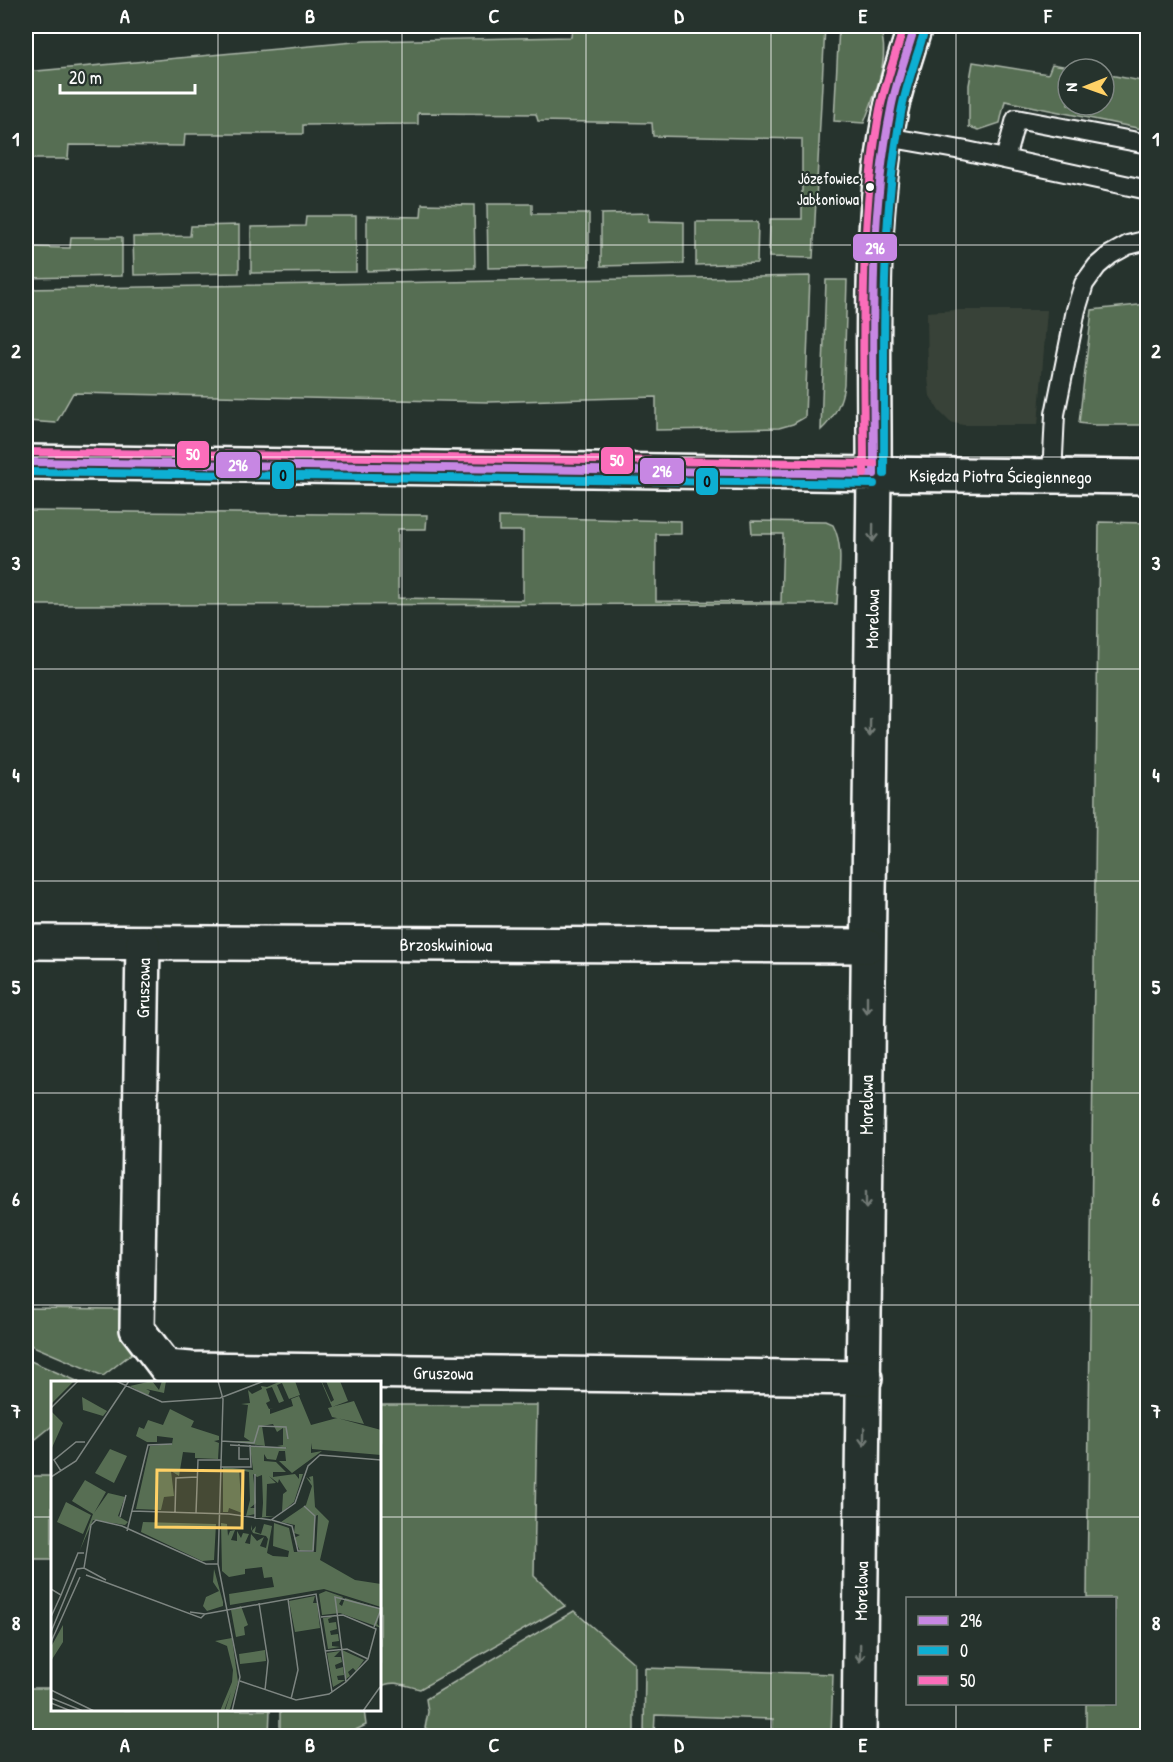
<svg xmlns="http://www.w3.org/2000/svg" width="1173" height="1762" viewBox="0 0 1173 1762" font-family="'Patrick Hand',sans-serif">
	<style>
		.built { fill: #394238 }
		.green { fill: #576e53; stroke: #abb6a9; stroke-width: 1.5 }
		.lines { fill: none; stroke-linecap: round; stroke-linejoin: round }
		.lane-casing { stroke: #fff; stroke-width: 22 }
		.street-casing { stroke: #fff; stroke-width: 38 }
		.secondary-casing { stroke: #fff; stroke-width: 38 }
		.lane { stroke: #26332d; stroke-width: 18 }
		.street { stroke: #26332d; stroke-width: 33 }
		.secondary { stroke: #26332d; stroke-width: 33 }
		.bus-1-casing { stroke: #26332d; stroke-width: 12 }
		.bus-2-casing { stroke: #26332d; stroke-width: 12 }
		.bus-3-casing { stroke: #26332d; stroke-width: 12 }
		.bus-1 { stroke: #c787e3; stroke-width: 8 }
		.bus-2 { stroke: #0dafd3; stroke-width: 8 }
		.bus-3 { stroke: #fb6dba; stroke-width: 8 }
		.oneway { stroke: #727a76 }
		.grid { fill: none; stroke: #fff; stroke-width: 1.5; stroke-opacity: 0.55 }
		.bus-dot { fill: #fff; stroke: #26332d; stroke-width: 2 }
		.labels { text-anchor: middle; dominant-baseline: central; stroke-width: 4.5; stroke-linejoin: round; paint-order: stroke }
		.bus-label { font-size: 16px; fill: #fff; stroke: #26332d; text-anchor: end }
		.street-label { font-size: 18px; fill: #fff; stroke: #26332d }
		.inset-road { fill: none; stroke: #7d8581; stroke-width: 1.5 }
		.view { fill: #ffd166; fill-opacity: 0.15; stroke: #ffd166; stroke-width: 3 }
		.inset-edge { fill: none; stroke: #fff; stroke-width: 3 }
		.line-badge { stroke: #26332d; stroke-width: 2 }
		.badge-label { font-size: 16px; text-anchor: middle; font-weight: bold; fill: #fff }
		.pale-badge-label { font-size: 16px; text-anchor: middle; font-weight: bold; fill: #111 }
		.neatline { fill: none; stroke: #fff; stroke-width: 2 }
		.grid-label { font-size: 20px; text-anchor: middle; font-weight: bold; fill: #fff }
	</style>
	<rect width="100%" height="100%" fill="#26332d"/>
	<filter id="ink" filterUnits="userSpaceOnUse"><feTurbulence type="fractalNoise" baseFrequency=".0167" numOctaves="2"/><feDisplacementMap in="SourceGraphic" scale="12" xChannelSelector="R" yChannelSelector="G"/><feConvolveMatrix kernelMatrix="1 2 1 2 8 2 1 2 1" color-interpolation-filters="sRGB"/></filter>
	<g filter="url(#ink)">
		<polygon class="built" points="958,310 1047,310 1038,425 963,425 950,422 939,411 930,396 928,377 927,312"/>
		<g class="green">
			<polygon points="572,26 825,26 813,258 769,257 770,219 802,219 802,139 653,136 652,123 538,121 536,114 418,113 418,124 303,125 303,134 185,134 184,146 69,145 68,159 26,159 26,72 365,41 571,37"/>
			<path d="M839,26H879C892,57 875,93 864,123L834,121Z"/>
			<polygon points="973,62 1048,74 1052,64 1080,69 1068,69 1068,105 1104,105 1104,74 1147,82 1147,130 1005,101 1000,123 979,130 969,127 969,85"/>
			<polygon points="422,204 474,205 475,268 367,271 367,216 421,217"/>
			<polygon points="532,204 532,214 589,214 589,266 488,268 487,204"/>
			<polygon points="649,213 649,221 684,222 684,264 601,266 601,214"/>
			<polygon points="306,216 356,216 356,272 251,273 251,227 305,226"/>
			<polygon points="696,222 758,222 757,263 696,265"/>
			<polygon points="239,225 239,273 134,275 133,237 190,236 191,226"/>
			<polygon points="71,237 122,237 122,276 26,278 26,247 70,248"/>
			<polygon points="810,276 805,417 793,424 779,428 656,430 656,397 488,402 73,393 56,423 26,421 26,289"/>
			<path d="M826,280H847L844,384C842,403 835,417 821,430Z"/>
			<polygon points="1147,304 1147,425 1094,425 1079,423 1092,310"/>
			<path d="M26,511L427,515L426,529H398V598L523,600V531H499V517L681,521V534H656V601L781,602L783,534H752L751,521L826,522L833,525C845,547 838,580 837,604L26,605Z"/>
			<polygon points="1099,522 1148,523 1147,1736 1086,1736 1086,1704 1114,1704 1114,1598 1087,1598"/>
			<polygon points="26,1308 119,1309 119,1327 136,1350 103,1376 26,1343"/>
			<polygon points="26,1359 79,1382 52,1382 52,1426 26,1447"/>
			<path d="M380,1405H537L534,1576L565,1606L420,1689C406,1686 393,1679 380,1687Z"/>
			<rect x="26" y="1476" width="26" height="83"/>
			<polygon points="574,1611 634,1663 634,1736 440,1736 425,1728 428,1712 426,1699"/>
			<polygon points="645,1668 833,1674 831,1736 772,1736 773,1719 655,1715 654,1736 644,1736"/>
			<polygon points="26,1688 52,1688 52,1710 270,1710 269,1736 26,1736"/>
			<polygon points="280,1710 364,1710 366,1725 343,1736 280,1736"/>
		</g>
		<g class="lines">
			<defs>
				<g id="lane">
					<polyline points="887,137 967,151 1148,190"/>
					<polyline points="1005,159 1016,119 1148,144"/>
					<polyline points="1052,476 1055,414 1076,310 1084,284 1097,266 1110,255 1128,245 1148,240"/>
				</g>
				<g id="street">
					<path d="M26,462L874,474C866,895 866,1316 859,1736"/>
					<path id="s1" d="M26,942L867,946"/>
					<path id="s2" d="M143,943L137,1329L166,1367L191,1369L865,1378"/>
				</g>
				<g id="secondary">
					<path id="s3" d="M915,26C907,53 897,81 891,109C867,229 875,353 874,474L1148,477"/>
				</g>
			</defs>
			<use href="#lane" class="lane-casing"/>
			<use href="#street" class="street-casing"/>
			<use href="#secondary" class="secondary-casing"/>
			<use href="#lane" class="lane"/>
			<use href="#street" class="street"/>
			<use href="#secondary" class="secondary"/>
			<defs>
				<g id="bus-1">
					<polyline points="26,462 874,474"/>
					<path d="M874,474C874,353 867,229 891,109C896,81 907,54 915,26"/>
				</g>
				<g id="bus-2">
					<polyline points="26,472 874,484"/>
					<path d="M884,474C885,353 879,232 901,113C906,84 917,57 925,29"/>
				</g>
				<g id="bus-3">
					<polyline points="26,452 874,464"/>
					<path d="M864,474C864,352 858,230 880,109C886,81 896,53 904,26"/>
				</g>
			</defs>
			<use href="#bus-1" class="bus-1-casing"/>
			<use href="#bus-2" class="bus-2-casing"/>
			<use href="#bus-3" class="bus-3-casing"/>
			<use href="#bus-1" class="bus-1"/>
			<use href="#bus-2" class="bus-2"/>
			<use href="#bus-3" class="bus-3"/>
		</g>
		<defs><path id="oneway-shaft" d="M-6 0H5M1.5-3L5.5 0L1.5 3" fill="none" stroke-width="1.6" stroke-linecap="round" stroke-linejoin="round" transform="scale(1.5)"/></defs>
		<g class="oneway">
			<use href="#oneway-shaft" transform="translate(873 533) rotate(91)"/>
			<use href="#oneway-shaft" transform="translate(870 728) rotate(91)"/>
			<use href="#oneway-shaft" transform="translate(867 1005) rotate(90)"/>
			<use href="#oneway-shaft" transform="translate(866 1200) rotate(90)"/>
			<use href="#oneway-shaft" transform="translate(864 1437) rotate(91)"/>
			<use href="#oneway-shaft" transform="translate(860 1653) rotate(91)"/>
		</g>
	</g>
	<path class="grid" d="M218,26V1382M402,26V1736M586,26V1736M771,26V1736M956,26V1598M26,245H1148M26,457H1148M26,669H1148M26,881H1148M26,1093H1148M26,1305H1148M26,1517H52M380,1517H1148M956,1704V1736M218,1710V1736"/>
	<circle class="bus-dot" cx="870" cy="187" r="5"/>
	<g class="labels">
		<g class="bus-label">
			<text x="859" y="178">Józefowiec<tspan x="859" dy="21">Jabłoniowa</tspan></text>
		</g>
		<g class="street-label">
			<text stroke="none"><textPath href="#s3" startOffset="579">Księdza Piotra Ściegiennego</textPath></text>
			<text transform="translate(872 619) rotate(-89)">Morelowa</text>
			<text stroke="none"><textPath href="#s1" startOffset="420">Brzoskwiniowa</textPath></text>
			<text transform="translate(143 988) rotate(-89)">Gruszowa</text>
			<text transform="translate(866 1105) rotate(-90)">Morelowa</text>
			<text stroke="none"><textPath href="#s2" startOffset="711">Gruszowa</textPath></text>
			<text transform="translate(861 1591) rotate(-89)">Morelowa</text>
		</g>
	</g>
	<g transform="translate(51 1381)">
		<rect width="330" height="330" fill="#26332d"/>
		<path d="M0,0H23L0,23ZM101,0L108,9L111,0H115L113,12L95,8L99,10L97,15L79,5ZM230,0H244L249,14L238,18L231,2L226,4L233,20L228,22L221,6L215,8L219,20L215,22L218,28L223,27L219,28V33L242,25L240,18L248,15L260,44L286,37L330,49V74L261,68L260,62V72L271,70L241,92L228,80H235L234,70H228L225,79L216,78L213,73V80L225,81L235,91H222V96L244,93L248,98V93H252L243,121L231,131L232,113L236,110L228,98L227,102L218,95L225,102L216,103L215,135H224L207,137L211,136L212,122L211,94L206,96L202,93L205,122L199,127H204V133L195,135L199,119L198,91L188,89L191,132L178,127L177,131H172V86L202,89L199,65L236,67L226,65L232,64V47L226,51L222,43L211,45L214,65L180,60H199L193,56L197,24L190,23L199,22L197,9L201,13L211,8L210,5L216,6ZM270,0L271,1L280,21L283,19L275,0H289L297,20L281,26ZM31,16L47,25L56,30L52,35L32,29ZM303,20L313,43L281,36L277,27ZM119,28L143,40L140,46L168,55V59L163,60L168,62L167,78L144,77V72L132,71L128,95L120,90L123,115L113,116L110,129L85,128L99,65L121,63L122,57L106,55V61H96L85,55L88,46L93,48L97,39L112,44ZM0,30L12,42L0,69ZM59,68L76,75L63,102L44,92ZM262,95L264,126L278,140L269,179L304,199L330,203V226L273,208L179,224L178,213L223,206L221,196L213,197L211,186L194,188V193L178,196L171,190L170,142L176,143L177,155L179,150L184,149L180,159L186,160V150L190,157L192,152L198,153L194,162L199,163L200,153L206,160L213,156L209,165L215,167L217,158L215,155L202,152L200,148L201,144V150L205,145L204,151L210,153L213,143L221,145L216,172L222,175L237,176L238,170L222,165L223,142L238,147L243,171H265L267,134L264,135L263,169L249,170L243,157L249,154L243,152L244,144L230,141L255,124L261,105L255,96L260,100L258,96ZM34,99L55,111L43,132L57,112L74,116L67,135L77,141L74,144L42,139L29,169L42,133L21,120ZM15,121L40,134L32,153L6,141ZM92,141L165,143L163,179L151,180L90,151ZM163,188L172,221V225L156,230L152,225L155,216L168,210L162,201ZM275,210L292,216L288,223L291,225L294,217L330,228L326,243L330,247L289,232L271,234L268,213ZM264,215L262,222H266L269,247L244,251L238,220ZM190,225L197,244L193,246L194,254L185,256L180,229ZM284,235L277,238L278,242L285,241L286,248L279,250L280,254L287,253L288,260L281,261V265L289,266L277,268L272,237ZM12,244V261L0,280V266ZM181,257L187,301L179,328L174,330L180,311L173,330H169L181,301L182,289L176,265L164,260ZM214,269L215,280L189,283L188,273ZM291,269L313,279L305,290L302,287L297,291L299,295L295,298ZM289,270L283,276H290L291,281L284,284L285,288L292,286L293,294L286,295L287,299H294L282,306L276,272Z" fill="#576e53"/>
		<path class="inset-road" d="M65,0L111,21L169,17L213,0M167,0L172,18L167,183L189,296L181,330M0,27L27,0M170,60L203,62L208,45L235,46L237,58M188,63V78H198M179,64L235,67M169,86H200L199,64M10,90L3,79L25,61H34M191,90V135M0,96L25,80L78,0M81,130L178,133L220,139L244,122L257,85L269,74L330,79M124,131L125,97L146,96M145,132L147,79H170M69,136L75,114M204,138V93M221,139L241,145L247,170H262L264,135L253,125M76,150L97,64L121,63M33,187L40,144L45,139L71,145L155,183H167M35,194L150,237L154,233M0,208L10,214L0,236M10,214L27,172H33M237,218L247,289L240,318M208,222L217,280L214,309M139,231L154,233L265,213L281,311M0,251L26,188L33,187L55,199M0,261L29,196M274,270L296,268L317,278M189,300L245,319L278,313L295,301L317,278L325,248L292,234L270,236M295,301L284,216L330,228L323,246M0,309L43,330M0,317L32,330M0,322L20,330M312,330L329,306"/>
		<path class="view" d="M106,89L192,90L191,147L105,146Z"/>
		<rect width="330" height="330" class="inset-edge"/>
	</g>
	<g class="line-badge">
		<rect x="852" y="233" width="46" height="29" rx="6" fill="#c787e3"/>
		<rect x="176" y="440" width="34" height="29" rx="6" fill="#fb6dba"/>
		<rect x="600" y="446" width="34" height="29" rx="6" fill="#fb6dba"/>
		<rect x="215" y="451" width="46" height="28" rx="6" fill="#c787e3"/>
		<rect x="639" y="457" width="46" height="28" rx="6" fill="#c787e3"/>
		<rect x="271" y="461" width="24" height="29" rx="6" fill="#0dafd3"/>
		<rect x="695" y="467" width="24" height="29" rx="6" fill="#0dafd3"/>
	</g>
	<g class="badge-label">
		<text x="875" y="254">296</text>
		<text x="193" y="460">50</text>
		<text x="617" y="466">50</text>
		<text x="238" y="471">296</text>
		<text x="662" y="477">296</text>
	</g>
	<g class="pale-badge-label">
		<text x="283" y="481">0</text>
		<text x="707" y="487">0</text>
	</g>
	<rect width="1173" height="1762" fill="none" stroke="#26332d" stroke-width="66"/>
	<rect x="906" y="1597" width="210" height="108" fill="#26332d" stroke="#7d8581" stroke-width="1.5"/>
	<rect x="918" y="1616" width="30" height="9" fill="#c787e3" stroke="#7d8581" stroke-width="1.5"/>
	<text x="960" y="1627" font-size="18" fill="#ffffff">296</text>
	<rect x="918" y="1646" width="30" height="9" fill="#0dafd3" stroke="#7d8581" stroke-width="1.5"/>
	<text x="960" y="1657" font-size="18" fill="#ffffff">0</text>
	<rect x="918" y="1676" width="30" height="9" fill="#fb6dba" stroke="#7d8581" stroke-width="1.5"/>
	<text x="960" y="1687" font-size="18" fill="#ffffff">50</text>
	<g transform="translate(1086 87) rotate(269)"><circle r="28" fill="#26332d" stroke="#7d8581" stroke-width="1.5"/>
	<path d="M0-4.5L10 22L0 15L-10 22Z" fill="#ffd166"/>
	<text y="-9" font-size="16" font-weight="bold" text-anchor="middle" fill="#ffffff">N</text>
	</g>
	<path d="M60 84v9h135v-9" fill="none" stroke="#ffffff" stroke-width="3"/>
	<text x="69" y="84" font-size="18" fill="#ffffff" stroke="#26332d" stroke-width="4.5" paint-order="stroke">20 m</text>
	<rect x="33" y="33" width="1107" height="1696" class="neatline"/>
	<g class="grid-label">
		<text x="125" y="23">A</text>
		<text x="310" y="23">B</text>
		<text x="494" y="23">C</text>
		<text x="679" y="23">D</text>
		<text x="863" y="23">E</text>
		<text x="1048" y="23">F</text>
		<text x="16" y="146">1</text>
		<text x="1156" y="146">1</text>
		<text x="16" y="358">2</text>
		<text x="1156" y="358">2</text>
		<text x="16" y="570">3</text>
		<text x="1156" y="570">3</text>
		<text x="16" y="782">4</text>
		<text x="1156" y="782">4</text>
		<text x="16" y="994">5</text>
		<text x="1156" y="994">5</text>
		<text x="16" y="1206">6</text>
		<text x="1156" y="1206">6</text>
		<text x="16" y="1418">7</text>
		<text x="1156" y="1418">7</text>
		<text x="16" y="1630">8</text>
		<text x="1156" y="1630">8</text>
		<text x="125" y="1752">A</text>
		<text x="310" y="1752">B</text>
		<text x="494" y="1752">C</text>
		<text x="679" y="1752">D</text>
		<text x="863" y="1752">E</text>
		<text x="1048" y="1752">F</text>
	</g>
</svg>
